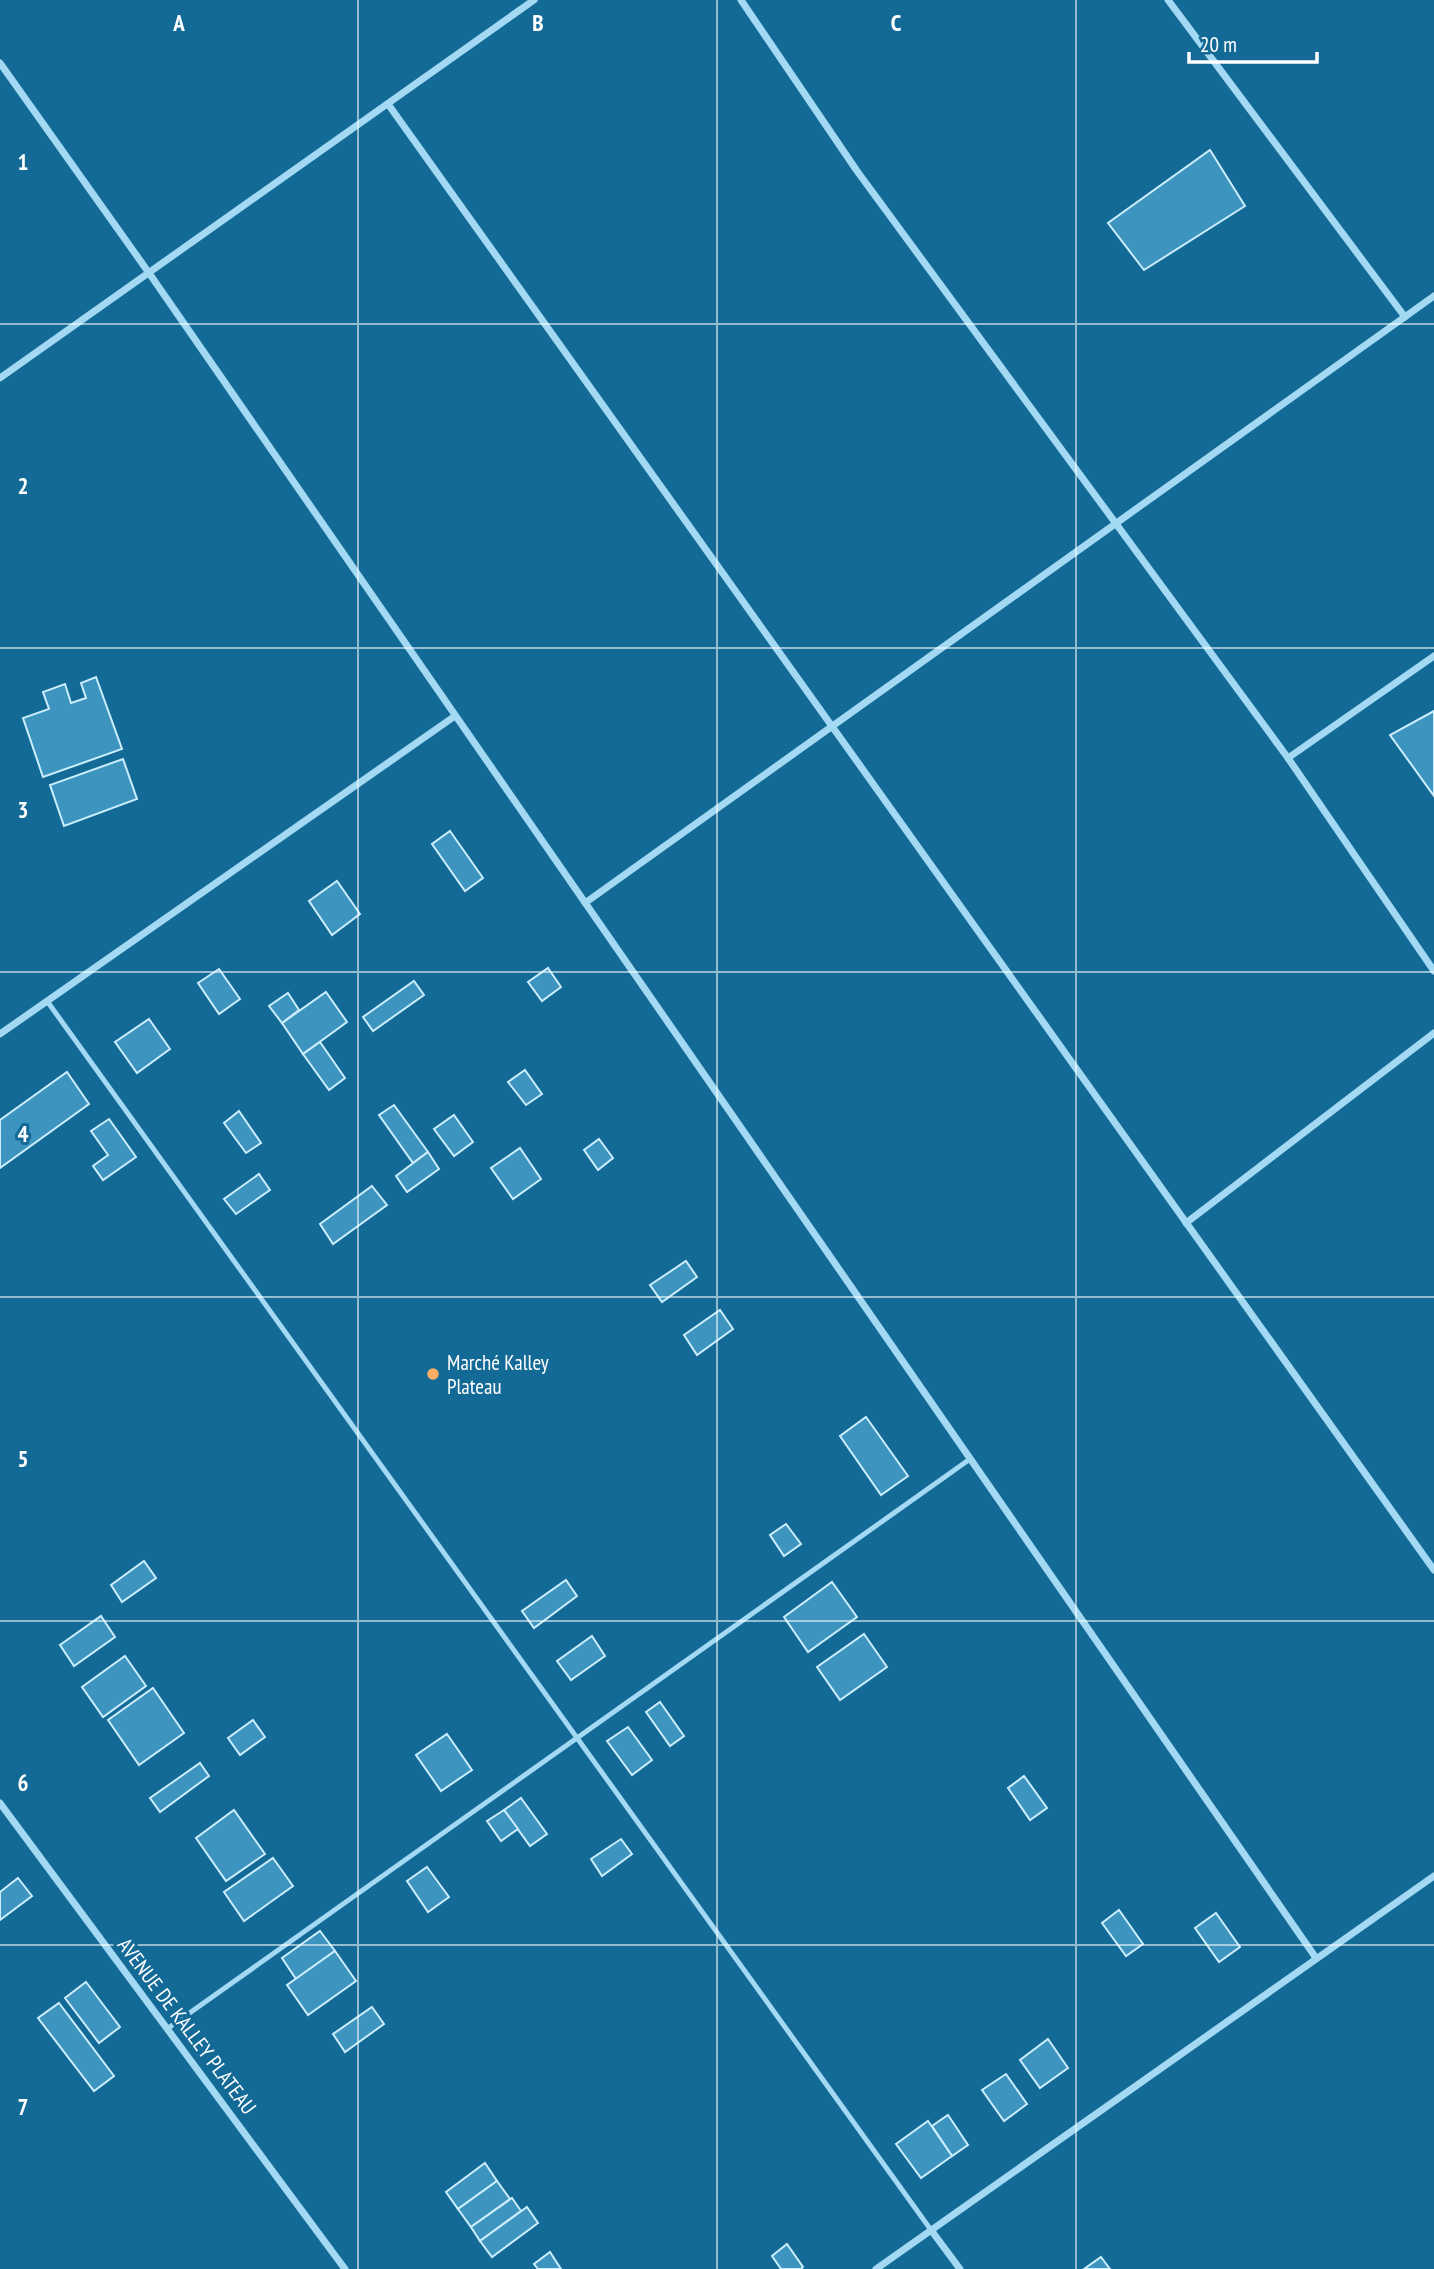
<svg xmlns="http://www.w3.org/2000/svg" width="1434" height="2269" viewBox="0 0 1434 2269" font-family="'PT Sans Narrow',sans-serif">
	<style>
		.building { fill: #3c94bf; stroke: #cbedfd; stroke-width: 2 }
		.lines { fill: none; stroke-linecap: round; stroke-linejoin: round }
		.service { stroke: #a3d9f3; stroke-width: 5 }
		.minor { stroke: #a3d9f3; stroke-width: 7 }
		.grid { fill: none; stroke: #fff; stroke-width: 2; stroke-opacity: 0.55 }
		.poi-dot { fill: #ffaf65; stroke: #136a96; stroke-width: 2.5 }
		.labels { text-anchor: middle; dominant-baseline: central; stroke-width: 6; stroke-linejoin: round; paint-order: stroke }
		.poi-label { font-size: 21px; fill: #fff; stroke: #136a96; text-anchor: start }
		.street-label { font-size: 21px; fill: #fff; stroke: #136a96 }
		.grid-label { font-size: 23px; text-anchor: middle; font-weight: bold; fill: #fff; stroke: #136a96; stroke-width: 6; stroke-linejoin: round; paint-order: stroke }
	</style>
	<rect width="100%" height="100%" fill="#136a96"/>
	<g class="building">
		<polygon points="1210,150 1245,206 1144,270 1108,223"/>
		<polygon points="96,677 122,749 43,777 23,718 49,709 43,692 65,684 71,703 86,698 81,683"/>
		<polygon points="1434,711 1434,796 1390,735"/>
		<polygon points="123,759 137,799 64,826 50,785"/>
		<polygon points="450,831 483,878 465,891 432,844"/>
		<polygon points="337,881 360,914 332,935 309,901"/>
		<polygon points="548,968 561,987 542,1001 528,982"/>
		<polygon points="219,969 240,999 219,1014 198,983"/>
		<polygon points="414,981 424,995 373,1031 363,1017"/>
		<polygon points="326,992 347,1022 303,1054 282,1023"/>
		<polygon points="288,993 299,1010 282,1023 269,1006"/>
		<polygon points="149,1019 170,1049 137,1073 115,1042"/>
		<polygon points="320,1042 345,1078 329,1090 303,1054"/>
		<polygon points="525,1070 542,1094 526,1105 508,1082"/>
		<polygon points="67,1072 89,1104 0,1168 0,1120"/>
		<polygon points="394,1105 428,1152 413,1163 379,1115"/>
		<polygon points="239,1111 261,1143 246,1153 224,1123"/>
		<polygon points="454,1115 473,1142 454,1156 434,1129"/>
		<polygon points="109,1119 136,1157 103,1180 93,1166 108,1155 91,1131"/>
		<polygon points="599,1139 613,1158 598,1170 584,1150"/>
		<polygon points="520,1148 541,1179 513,1199 491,1168"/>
		<polygon points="428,1152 439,1169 407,1192 396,1176"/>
		<polygon points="259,1174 270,1190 236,1214 224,1199"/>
		<polygon points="372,1186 387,1205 333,1244 320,1224"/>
		<polygon points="686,1261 697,1277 662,1302 650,1285"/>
		<polygon points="720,1310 733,1329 697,1355 684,1335"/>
		<polygon points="866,1417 908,1476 881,1495 840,1436"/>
		<polygon points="786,1524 801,1544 784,1556 770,1535"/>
		<polygon points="144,1561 156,1578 122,1602 111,1585"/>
		<polygon points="566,1580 577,1596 534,1628 522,1611"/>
		<polygon points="832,1582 857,1617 808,1652 784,1617"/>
		<polygon points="101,1616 115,1637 74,1666 60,1645"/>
		<polygon points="864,1634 887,1667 840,1700 817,1667"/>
		<polygon points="592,1636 605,1656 571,1680 557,1661"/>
		<polygon points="125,1656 146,1686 103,1717 82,1687"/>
		<polygon points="153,1688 184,1733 139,1765 108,1720"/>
		<polygon points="660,1702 684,1736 670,1746 646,1712"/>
		<polygon points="253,1720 265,1737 240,1755 228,1738"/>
		<polygon points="628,1727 652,1760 632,1775 607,1741"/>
		<polygon points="447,1734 472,1770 441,1791 416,1755"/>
		<polygon points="200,1763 209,1776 160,1812 150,1798"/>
		<polygon points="1024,1776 1047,1808 1030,1820 1008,1788"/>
		<polygon points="521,1798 547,1834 530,1846 504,1810"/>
		<polygon points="234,1810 265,1854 226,1881 196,1838"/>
		<polygon points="504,1810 518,1829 501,1841 487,1821"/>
		<polygon points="621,1839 632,1854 602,1876 591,1859"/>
		<polygon points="273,1858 293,1886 244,1921 224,1892"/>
		<polygon points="427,1867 449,1897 428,1912 407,1881"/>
		<polygon points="18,1878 32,1896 0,1920 0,1892"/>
		<polygon points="1119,1910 1143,1944 1126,1956 1102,1923"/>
		<polygon points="1216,1913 1240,1947 1219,1962 1195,1928"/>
		<polygon points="320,1931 335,1951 296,1979 282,1958"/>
		<polygon points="335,1951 356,1981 308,2015 287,1985"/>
		<polygon points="86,1982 120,2027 99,2043 65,1998"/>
		<polygon points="59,2003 114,2076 94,2091 38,2018"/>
		<polygon points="372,2007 384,2024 345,2052 333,2034"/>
		<polygon points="1048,2039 1068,2068 1040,2088 1020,2060"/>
		<polygon points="1006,2074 1027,2104 1004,2121 982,2090"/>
		<polygon points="948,2115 968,2145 952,2156 932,2126"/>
		<polygon points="928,2121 952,2156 921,2178 896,2144"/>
		<polygon points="485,2163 497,2181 458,2209 446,2192"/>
		<polygon points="497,2181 510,2199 471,2227 458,2209"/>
		<polygon points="512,2198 521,2211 480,2241 471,2227"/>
		<polygon points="527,2207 538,2223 492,2257 480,2241"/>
		<polygon points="787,2244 803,2267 801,2269 781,2269 772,2256"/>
		<polygon points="550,2252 561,2269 538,2269 534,2264"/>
		<polygon points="1101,2257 1110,2269 1084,2269"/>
	</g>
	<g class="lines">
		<g class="service">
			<polyline points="47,1001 931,2230"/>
			<polyline points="167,2029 970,1459"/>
		</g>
		<g class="minor">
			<polyline points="741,0 857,171 1288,758 1434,971"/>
			<polyline points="1168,0 1405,317"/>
			<polyline points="0,63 149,273 1316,1958"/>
			<polyline points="388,104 1434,1570"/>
			<polyline points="0,378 534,0"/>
			<polyline points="1288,758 1434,656"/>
			<polyline points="585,903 1434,296"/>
			<polyline points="0,1034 455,716"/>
			<polyline points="1186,1223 1434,1033"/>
			<polyline points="0,1803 345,2269"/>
			<polyline points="931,2230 960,2269"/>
			<polyline points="876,2269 1434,1876"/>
		</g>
	</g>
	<path class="grid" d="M358,0V2269M717,0V2269M1076,0V2269M0,324H1434M0,648H1434M0,972H1434M0,1297H1434M0,1621H1434M0,1945H1434"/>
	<circle class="poi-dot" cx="433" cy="1374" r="7"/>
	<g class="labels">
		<g class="poi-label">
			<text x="447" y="1362">Marché Kalley<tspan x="447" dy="24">Plateau</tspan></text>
		</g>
		<g class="street-label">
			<text transform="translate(187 2026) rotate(53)">AVENUE DE KALLEY PLATEAU</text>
		</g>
	</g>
	<g class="grid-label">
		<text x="179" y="31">A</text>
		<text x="538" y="31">B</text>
		<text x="896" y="31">C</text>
		<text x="23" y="170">1</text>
		<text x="23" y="494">2</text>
		<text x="23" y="818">3</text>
		<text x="23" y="1142">4</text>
		<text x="23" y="1467">5</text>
		<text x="23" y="1791">6</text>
		<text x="23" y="2115">7</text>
	</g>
	<path d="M1189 52v10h128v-10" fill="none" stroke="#ffffff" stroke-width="3.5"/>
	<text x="1200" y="52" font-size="21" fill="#ffffff" stroke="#136a96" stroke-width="5" paint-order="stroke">20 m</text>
</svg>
